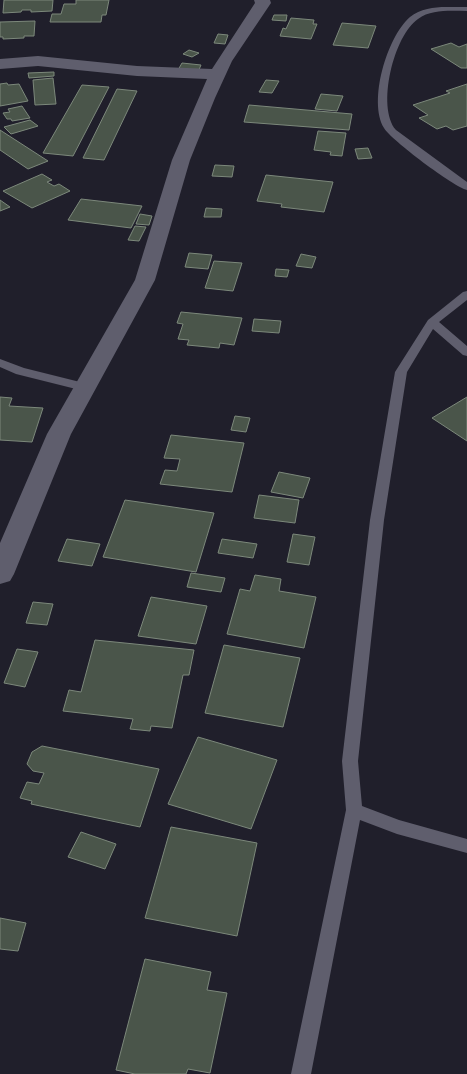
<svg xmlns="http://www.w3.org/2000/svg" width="467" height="1074" viewBox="0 0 467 1074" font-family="Figtree,sans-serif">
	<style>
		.building { fill: #4a554a; stroke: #7c887b }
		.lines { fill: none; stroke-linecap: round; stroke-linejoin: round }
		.service { fill: #5f5e6d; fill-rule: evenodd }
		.minor { fill: #5f5e6d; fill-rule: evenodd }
	</style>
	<rect width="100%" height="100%" fill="#201f2b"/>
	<g class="building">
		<polygon points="4,0 53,0 52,11 31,12 31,10 22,10 21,12 3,13"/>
		<polygon points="76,0 109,0 106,15 102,15 101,22 50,22 52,14 61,14 64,4 76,4"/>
		<polygon points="274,15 287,15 286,21 272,20"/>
		<polygon points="291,18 314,20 313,24 317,24 311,39 280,36 283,28 286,29"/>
		<polygon points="35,21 34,36 24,36 24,38 3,39 3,37 0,37 0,22"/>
		<polygon points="342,23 376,26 368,48 333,45"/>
		<polygon points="218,34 228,35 225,44 214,43"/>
		<polygon points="451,43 459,47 467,44 467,68 461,68 431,49"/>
		<polygon points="189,50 199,53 192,57 183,54"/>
		<polygon points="182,63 201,65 198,72 178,70"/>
		<polygon points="54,72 54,76 29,78 28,73"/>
		<polygon points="53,78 56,104 35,105 33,80"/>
		<polygon points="266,80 279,81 272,93 259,92"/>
		<polygon points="7,83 8,85 19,84 28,101 0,106 0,84"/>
		<polygon points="467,84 467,126 453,130 446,126 437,129 419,118 428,115 413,105 450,93 446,91"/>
		<polygon points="82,85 109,87 73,156 43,153"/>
		<polygon points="117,89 137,91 104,160 83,158"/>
		<polygon points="321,94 343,96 337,111 315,109"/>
		<polygon points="249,105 352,114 349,130 244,122"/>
		<polygon points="22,106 30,118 12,121 11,119 7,119 3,113 10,112 8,109"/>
		<polygon points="30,120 38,126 11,134 4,127"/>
		<polygon points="0,130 48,161 28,169 0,150"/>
		<polygon points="318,131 346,133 342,156 330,155 331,152 314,150"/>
		<polygon points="368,148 372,158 358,159 355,149"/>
		<polygon points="215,165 234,166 232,177 212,176"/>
		<polygon points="42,174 52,180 47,182 54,186 59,184 70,191 32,208 3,191"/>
		<polygon points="266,175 333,182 324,212 281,207 282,204 257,201"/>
		<polygon points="81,199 142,206 131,228 68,220"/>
		<polygon points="0,200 10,207 0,211"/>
		<polygon points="206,208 222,209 221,217 204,217"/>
		<polygon points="140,214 152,216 149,225 136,224"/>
		<polygon points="135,226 146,227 139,241 128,240"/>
		<polygon points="189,253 212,255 208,269 185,267"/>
		<polygon points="301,254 316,257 312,268 296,266"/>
		<polygon points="214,261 242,263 233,291 205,288"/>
		<polygon points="276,269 289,270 287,277 275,276"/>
		<polygon points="181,312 242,318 234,345 220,343 219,348 187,345 189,340 178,339 183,324 177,323"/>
		<polygon points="254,319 281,321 279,333 252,331"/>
		<polygon points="0,397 12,398 9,406 43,408 32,442 0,440"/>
		<polygon points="467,397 467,441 432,418"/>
		<polygon points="235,416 250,418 246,432 231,430"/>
		<polygon points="171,435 244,443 232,492 160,484 165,470 177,471 180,459 164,458"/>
		<polygon points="279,472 310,478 303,498 271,492"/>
		<polygon points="259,495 299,500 295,523 254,518"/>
		<polygon points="125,500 214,513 196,572 103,557"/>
		<polygon points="293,534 315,537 309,565 287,562"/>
		<polygon points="67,539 100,544 92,566 58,561"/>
		<polygon points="222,539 257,544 253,558 218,553"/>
		<polygon points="191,573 225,578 221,592 187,587"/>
		<polygon points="255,575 281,579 279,591 316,597 304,648 227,634 240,589 250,591"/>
		<polygon points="151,597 207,606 196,644 138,636"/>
		<polygon points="33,602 53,604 47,625 26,623"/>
		<polygon points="95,640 194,650 189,675 183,675 172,728 151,726 150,731 130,729 133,719 63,711 69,690 81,692"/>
		<polygon points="224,645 300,658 283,727 205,713"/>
		<polygon points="17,649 38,652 25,687 4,683"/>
		<polygon points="198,737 277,760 251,829 168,804"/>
		<polygon points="42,746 159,769 140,827 31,804 32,801 20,798 27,782 39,784 44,773 33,771 27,764 32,752"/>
		<polygon points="171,827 257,843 237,936 145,918"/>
		<polygon points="81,832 116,844 105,869 68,857"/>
		<polygon points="0,918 26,923 18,951 0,949"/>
		<polygon points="145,959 211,972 207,990 227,993 210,1073 188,1069 186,1074 135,1074 116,1070"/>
	</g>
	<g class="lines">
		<g class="service">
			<path d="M446,7H467V11C450,11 432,9 418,19C394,35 376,107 396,130L467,182V190C454,187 391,140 384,128C368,101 387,37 410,17C420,9 434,7 446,7Z"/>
			<polygon points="467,291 467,300 439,322 467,346 467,356 463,355 433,329 407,372 384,520 358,761 362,806 399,820 467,839 467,853 397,834 360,820 311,1074 291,1074 346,810 342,761 370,520 395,372 428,320 463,292"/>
			<polygon points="0,359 24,368 88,384 90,387 84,391 16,374 0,367"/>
		</g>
		<polygon class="minor" points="254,0 270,0 271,3 232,61 215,98 190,160 155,280 71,434 14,574 10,581 0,584 0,543 47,434 135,280 172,160 207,79 137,76 38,66 0,69 0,59 38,56 137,66 212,69 255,3"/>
	</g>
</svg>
